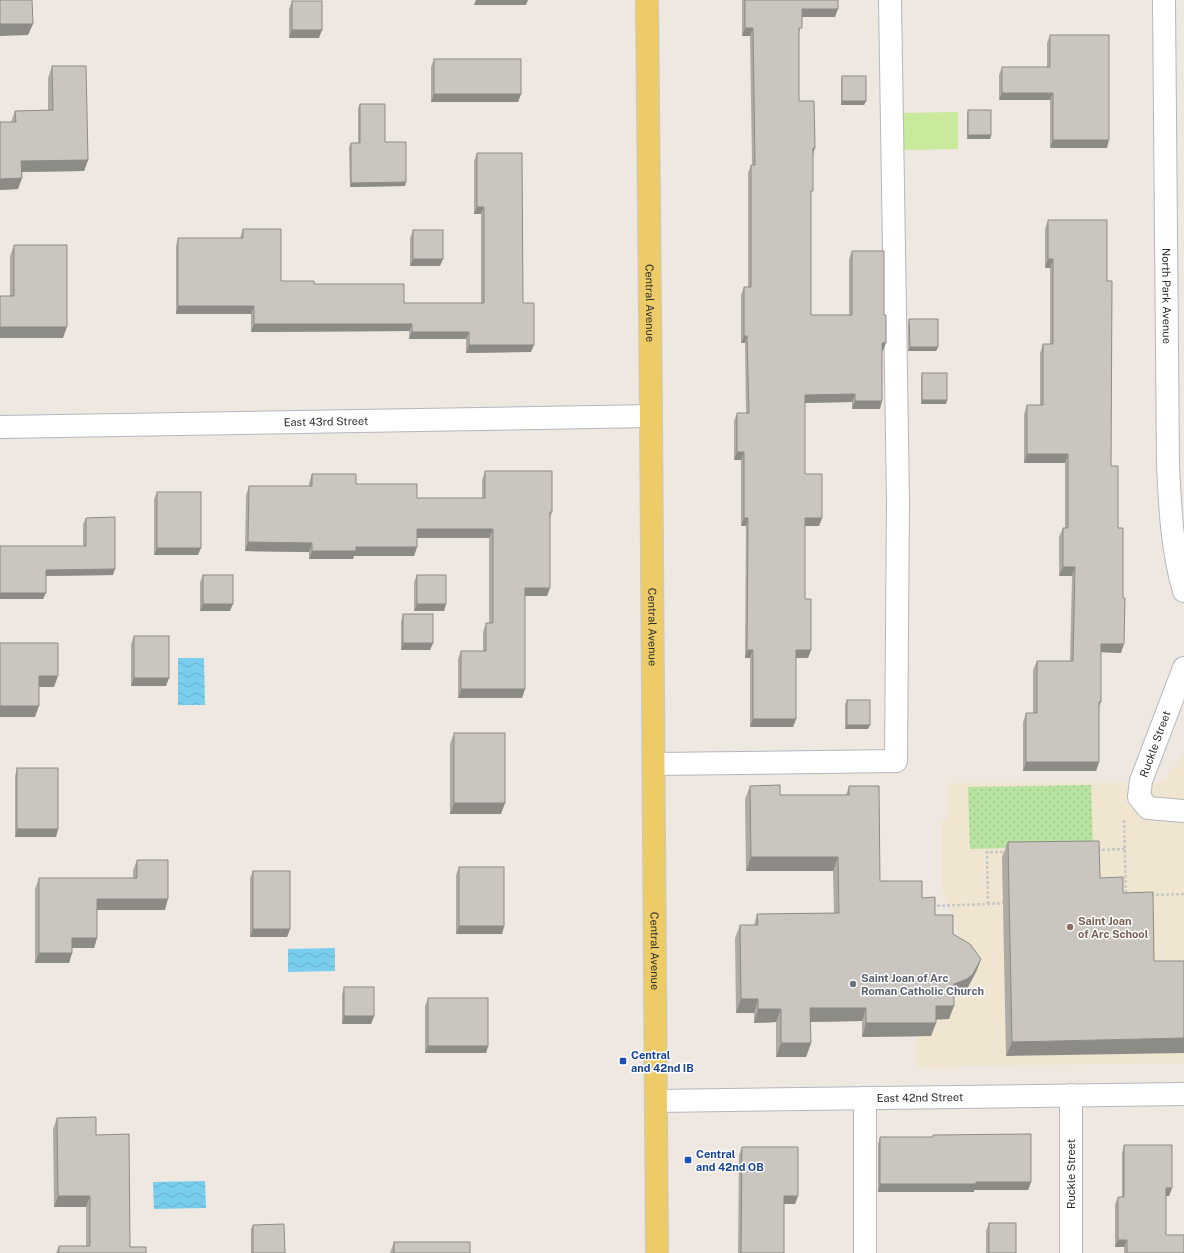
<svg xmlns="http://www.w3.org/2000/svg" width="1184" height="1253" viewBox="0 0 1184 1253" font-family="'Public Sans',sans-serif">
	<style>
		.education { fill: #efe5d1 }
		.park { fill: url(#park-dots) }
		.pitch { fill: #c9e99c }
		.water { fill: url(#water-waves) }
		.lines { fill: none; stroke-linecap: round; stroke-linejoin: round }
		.minor-casing { stroke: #b4b7c0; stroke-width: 24 }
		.major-casing { stroke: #c8c8c8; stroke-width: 24 }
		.path { stroke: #c8c8c8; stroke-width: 2.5; stroke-dasharray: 3 2; stroke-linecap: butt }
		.minor { stroke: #fff; stroke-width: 22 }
		.major { stroke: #edcc67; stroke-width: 22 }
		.wall { fill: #aeaaa4 }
		.shaded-wall { fill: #8d8b86 }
		.building { fill: #cac6bf; stroke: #8d8b86 }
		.education-dot { fill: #8d6e63; stroke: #fff; stroke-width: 1.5 }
		.worship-dot { fill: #6b7280; stroke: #fff; stroke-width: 1.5 }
		.transit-dot { fill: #1a4fb4; stroke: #fff; stroke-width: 1.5 }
		.labels { text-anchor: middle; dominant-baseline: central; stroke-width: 3; stroke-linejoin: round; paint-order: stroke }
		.street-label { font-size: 11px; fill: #2d2d2d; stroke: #fff }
		.education-label { font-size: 11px; font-weight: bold; fill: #785e54; stroke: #fff; text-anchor: start }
		.worship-label { font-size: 11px; font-weight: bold; fill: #5b616d; stroke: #fff; text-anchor: start }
		.transit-label { font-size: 11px; font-weight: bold; fill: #164399; stroke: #fff; text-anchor: start }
	</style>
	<defs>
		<pattern id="park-dots" width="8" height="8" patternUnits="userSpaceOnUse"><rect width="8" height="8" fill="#b7e2a0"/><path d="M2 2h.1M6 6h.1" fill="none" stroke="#9ec28a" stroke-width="1.8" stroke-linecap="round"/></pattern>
		<pattern id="water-waves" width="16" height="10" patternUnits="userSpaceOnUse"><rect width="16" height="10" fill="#78ceec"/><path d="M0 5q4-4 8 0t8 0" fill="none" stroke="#68b1cb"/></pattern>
	</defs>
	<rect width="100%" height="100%" fill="#eee8e1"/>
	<polygon class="education" points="1184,753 1184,1063 916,1067 916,1036 931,1020 949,996 970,964 942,890 942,820 948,819 948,783 1115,783 1163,781"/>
	<polygon class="park" points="1091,785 1093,846 970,849 968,787"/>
	<polygon class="pitch" points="958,112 958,149 904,150 903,113"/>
	<g class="water">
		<polygon points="178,658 204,658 205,705 178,705"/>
		<polygon points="335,948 335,971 288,972 288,949"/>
		<polygon points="205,1181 206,1208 154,1209 153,1182"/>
	</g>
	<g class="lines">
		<defs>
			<g id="minor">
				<path id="s1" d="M1164,0L1168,465C1170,507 1172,551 1184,591"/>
				<path id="s2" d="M0,427L651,416"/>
				<polyline points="1184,668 1141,781 1139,797 1148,808 1184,811"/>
				<polyline points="654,764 896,761 898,500 890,0"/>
				<polyline points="1071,1095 1071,1253"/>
				<path id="s3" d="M656,1101L1184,1094"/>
				<polyline points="865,1253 865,1098"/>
			</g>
			<g id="major">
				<path id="s4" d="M647,0L651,416L657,1253"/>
			</g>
		</defs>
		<use href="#minor" class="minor-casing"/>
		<use href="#major" class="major-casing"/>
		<g class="path">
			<polyline points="1124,820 1126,895"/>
			<polyline points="1097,850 1125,849"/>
			<polyline points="1151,895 1184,894"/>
			<polyline points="988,904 987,852 1006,852"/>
			<polyline points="932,906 988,904 1003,903"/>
		</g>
		<use href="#minor" class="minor"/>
		<use href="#major" class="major"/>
	</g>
	<g class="wall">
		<polygon points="742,0 838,0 835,17 802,17 799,34 799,101 815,148 813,155 811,196 811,315 849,315 849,259 852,251 883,351 882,351 880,409 852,409 852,402 805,403 805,474 822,518 819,526 805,526 805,599 811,650 808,658 796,658 796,719 793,727 750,727 750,658 745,658 746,526 741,526 741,460 734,460 734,421 737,413 746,413 745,343 741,343 741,295 744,287 748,287 748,173 751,165 752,165 750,36 742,36"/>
		<polygon points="292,1 319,38 289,38 289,9"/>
		<polygon points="1050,35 1107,148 1050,148 1050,100 999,100 999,75 1002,67 1047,67 1047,43"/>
		<polygon points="434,59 521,94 518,102 431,102 431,67"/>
		<polygon points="52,66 88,160 84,171 22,172 22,178 18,189 0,190 0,122 11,122 15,111 48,110 48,78"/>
		<polygon points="842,76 866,101 864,105 841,105 841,80"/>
		<polygon points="360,104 385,142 405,186 350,187 349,147 351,143 358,143 358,108"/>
		<polygon points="968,110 991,135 990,139 967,139 967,114"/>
		<polygon points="477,153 523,303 531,352 466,353 466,339 409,339 409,331 251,332 251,314 176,314 176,246 178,238 240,238 243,229 281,281 314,284 404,303 481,303 481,214 474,214 474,161"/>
		<polygon points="1048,220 1107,281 1111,466 1118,528 1121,653 1101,652 1101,702 1099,708 1099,762 1096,771 1023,771 1023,722 1026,713 1033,713 1033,670 1037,661 1070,661 1072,576 1059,576 1059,537 1063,528 1065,528 1065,463 1024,463 1024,414 1027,405 1040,405 1040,353 1043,344 1050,344 1050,268 1045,268 1045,229"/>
		<polygon points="413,230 440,266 410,266 410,238"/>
		<polygon points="14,245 63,338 0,338 10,296 10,256"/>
		<polygon points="909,319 938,347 936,351 908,351 908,323"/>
		<polygon points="922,373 947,400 946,404 921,404 921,377"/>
		<polygon points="485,471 552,512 550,518 550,588 547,596 525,596 525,689 522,698 458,698 458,659 461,651 483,651 483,632 486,623 489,623 489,538 417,538 417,547 414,556 354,556 353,559 309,559 309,552 245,551 246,495 249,486 309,486 309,483 312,474 356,484 417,498 482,498 482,480"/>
		<polygon points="157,492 198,555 154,555 154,499"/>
		<polygon points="86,518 113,575 46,576 43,599 0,599 83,546 83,524"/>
		<polygon points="203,575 230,611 200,611 200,582"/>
		<polygon points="417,575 446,604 444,611 414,611 414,582"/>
		<polygon points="403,614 433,643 430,650 401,650 401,622"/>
		<polygon points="134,636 166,686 131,686 131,644"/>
		<polygon points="847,700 868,729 845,729 845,704"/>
		<polygon points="454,733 501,814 450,814 450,744"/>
		<polygon points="17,768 58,829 56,837 15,837 15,776"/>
		<polygon points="750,786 780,795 846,795 849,786 880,881 922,898 935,915 953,934 981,959 976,972 968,987 963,992 954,996 949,1019 936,1019 936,1023 931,1036 862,1037 862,1021 810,1022 811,1043 806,1057 776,1057 776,1022 754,1023 754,1013 736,1013 735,938 740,925 754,925 757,914 834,913 833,871 746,871 745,799"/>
		<polygon points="1008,842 1100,878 1123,893 1154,961 1006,1056 1002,857"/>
		<polygon points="137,860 165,910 97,910 97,938 94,948 72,948 72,953 69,963 35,963 35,889 39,878 133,878 133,870"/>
		<polygon points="459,867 504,926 502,934 456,934 456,875"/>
		<polygon points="253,871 290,929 287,937 250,937 250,878"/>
		<polygon points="344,987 374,1016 371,1024 342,1024 342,995"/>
		<polygon points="428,998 488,1046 486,1053 425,1053 425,1006"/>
		<polygon points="57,1118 96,1135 130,1247 146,1253 56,1253 59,1246 86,1246 86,1207 54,1207 53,1129"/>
		<polygon points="933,1135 1031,1182 1028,1190 974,1190 974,1192 878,1192 878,1144 880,1137 933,1137"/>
		<polygon points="1124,1145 1172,1188 1169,1196 1166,1196 1166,1235 1184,1253 1124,1253 1124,1247 1115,1247 1115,1204 1118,1197 1122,1197 1122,1153"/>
		<polygon points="742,1147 798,1196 795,1204 784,1204 784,1253 738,1253 739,1155"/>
		<polygon points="989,1223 1016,1253 986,1253 986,1231"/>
		<polygon points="253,1225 285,1253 251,1253 251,1229"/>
		<polygon points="394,1242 470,1253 390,1253"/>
	</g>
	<g class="shaded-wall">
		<polygon points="476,0 528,0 526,5 474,5"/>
		<polygon points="802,9 838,9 835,17 799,17"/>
		<polygon points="0,24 33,24 28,35 0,36"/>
		<polygon points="745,28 753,28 750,36 742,36"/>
		<polygon points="292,30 322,30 319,38 289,38"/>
		<polygon points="1002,93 1053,93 1050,100 999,100"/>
		<polygon points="434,94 521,94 518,102 431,102"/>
		<polygon points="842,101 866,101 864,105 841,105"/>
		<polygon points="968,135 991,135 990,139 967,139"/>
		<polygon points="1053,140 1109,140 1107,148 1050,148"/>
		<polygon points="813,148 815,148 812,156"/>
		<polygon points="88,160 84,171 17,172 21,161"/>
		<polygon points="22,178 18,189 0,190 0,179"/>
		<polygon points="406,182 405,186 350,187 351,183"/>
		<polygon points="477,207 484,207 481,214 474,214"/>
		<polygon points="413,259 443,259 440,266 410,266"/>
		<polygon points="1048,259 1053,259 1050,268 1045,268"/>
		<polygon points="178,306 254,306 251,314 176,314"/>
		<polygon points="254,324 412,324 409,331 251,332"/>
		<polygon points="0,327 67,327 63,338 0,338"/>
		<polygon points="412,332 469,332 466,339 409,339"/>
		<polygon points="744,336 747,336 745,343 741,343"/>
		<polygon points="882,343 886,343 883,351 880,351"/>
		<polygon points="469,345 534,345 531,352 466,353"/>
		<polygon points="910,347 938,347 936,351 908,351"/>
		<polygon points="855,394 852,402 802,403 805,395"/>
		<polygon points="922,400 947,400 946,404 921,404"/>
		<polygon points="855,401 882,401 880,409 852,409"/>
		<polygon points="737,452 744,452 741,460 734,460"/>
		<polygon points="1027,454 1068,454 1065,463 1024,463"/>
		<polygon points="744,518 748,518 746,526 741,526"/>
		<polygon points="805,518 822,518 819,526 802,526"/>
		<polygon points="417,529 493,529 489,538 414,538"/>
		<polygon points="248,542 312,543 309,552 245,551"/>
		<polygon points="356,547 417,547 414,556 354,556 353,559 309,559 312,551"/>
		<polygon points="157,548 201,548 198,555 154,555"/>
		<polygon points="1063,567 1075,567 1072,576 1059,576"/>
		<polygon points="115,569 113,575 43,576 46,570"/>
		<polygon points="525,588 550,588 547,596 522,596"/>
		<polygon points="0,593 46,593 43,599 0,599"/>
		<polygon points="203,604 233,604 230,611 200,611"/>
		<polygon points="417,604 446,604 444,611 414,611"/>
		<polygon points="403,643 433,643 430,650 401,650"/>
		<polygon points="1101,644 1124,644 1121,653 1098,652"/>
		<polygon points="747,650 753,650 750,658 745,658"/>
		<polygon points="796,650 811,650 808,658 793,658"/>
		<polygon points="39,676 58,676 54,687 35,687"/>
		<polygon points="134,678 169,678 166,686 131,686"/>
		<polygon points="461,689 525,689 522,698 458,698"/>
		<polygon points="0,706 39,706 35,717 0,717"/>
		<polygon points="753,719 796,719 793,727 750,727"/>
		<polygon points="847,725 870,725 868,729 845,729"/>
		<polygon points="1026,762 1099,762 1096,771 1023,771"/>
		<polygon points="454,803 505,803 501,814 450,814"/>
		<polygon points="17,829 58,829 56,837 15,837"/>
		<polygon points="751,857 838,857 833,871 746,871"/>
		<polygon points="97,899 168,899 165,910 94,910"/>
		<polygon points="459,926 504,926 502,934 456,934"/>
		<polygon points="253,929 290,929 287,937 250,937"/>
		<polygon points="72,938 97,938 94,948 69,948"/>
		<polygon points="39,953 72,953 69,963 35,963"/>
		<polygon points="981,959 976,972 968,987 963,992 949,998 954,984"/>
		<polygon points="741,999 758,999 754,1013 736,1013"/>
		<polygon points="936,1006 954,1006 949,1019 931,1020"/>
		<polygon points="810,1008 866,1008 862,1021 805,1022"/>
		<polygon points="758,1009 781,1009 776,1022 754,1023"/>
		<polygon points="344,1016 374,1016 371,1024 342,1024"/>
		<polygon points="866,1023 936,1023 931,1036 862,1037"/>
		<polygon points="1184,1038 1184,1053 1006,1056 1012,1042"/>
		<polygon points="781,1043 811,1043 806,1057 776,1057"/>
		<polygon points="428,1046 488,1046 486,1053 425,1053"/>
		<polygon points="976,1182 1031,1182 1028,1190 974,1190 974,1192 878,1192 880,1184"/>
		<polygon points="1166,1188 1172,1188 1169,1196 1163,1196"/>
		<polygon points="58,1196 90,1196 86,1207 54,1207"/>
		<polygon points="784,1196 798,1196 795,1204 782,1204"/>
		<polygon points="1118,1240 1127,1240 1124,1247 1115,1247"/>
	</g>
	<g class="building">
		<polygon points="0,0 32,0 33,24 0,24"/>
		<polygon points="745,0 838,0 838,9 802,9 802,28 799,28 799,101 814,101 815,148 813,148 813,191 811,191 811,315 852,315 852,251 884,251 884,315 886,315 886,343 882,343 882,401 855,401 855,394 805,395 805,474 822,474 822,518 805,518 805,599 811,599 811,650 796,650 796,719 753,719 753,650 747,650 748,518 744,518 744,452 737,452 737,413 749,413 747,336 744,336 744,287 751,287 751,165 755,165 753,28 745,28"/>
		<rect x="292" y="1" width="30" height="29"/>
		<polygon points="1050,35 1109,35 1109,140 1053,140 1053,93 1002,93 1002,67 1050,67"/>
		<rect x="434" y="59" width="87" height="35"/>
		<polygon points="52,66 86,66 88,160 21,161 22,178 0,179 0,122 16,122 15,111 53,110"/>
		<rect x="842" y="76" width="24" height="25"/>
		<polygon points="360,104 385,104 385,142 406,142 406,182 351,183 351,143 360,143"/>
		<rect x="968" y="110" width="23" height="25"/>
		<polygon points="477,153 522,153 523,303 534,303 534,345 469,345 469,332 412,332 412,324 254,324 254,306 178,306 178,238 243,238 243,229 281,229 281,281 314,281 314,284 404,284 404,303 484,303 484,207 477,207"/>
		<polygon points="1048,220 1107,220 1107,281 1112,281 1111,466 1118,466 1118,528 1123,528 1123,598 1125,598 1124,644 1101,644 1101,702 1099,702 1099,762 1026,762 1026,713 1037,713 1037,661 1073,661 1075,567 1063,567 1063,528 1068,528 1068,454 1027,454 1027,405 1043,405 1043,344 1053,344 1053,259 1048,259"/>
		<rect x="413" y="230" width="30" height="29"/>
		<polygon points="14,245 67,245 67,327 0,327 0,296 14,296"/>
		<polygon points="909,319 938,319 938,347 910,347"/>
		<rect x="922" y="373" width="25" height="27"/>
		<polygon points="485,471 552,471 552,512 550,512 550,588 525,588 525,689 461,689 461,651 486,651 486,623 493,623 493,529 417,529 417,547 356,547 356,551 312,551 312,543 248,542 249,486 312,486 312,474 356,474 356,484 417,484 417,498 485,498"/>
		<rect x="157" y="492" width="44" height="56"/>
		<polygon points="115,517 115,569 46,570 46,593 0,593 0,546 86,546 86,518"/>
		<rect x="203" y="575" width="30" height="29"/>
		<rect x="417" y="575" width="29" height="29"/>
		<rect x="403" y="614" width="30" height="29"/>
		<rect x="134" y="636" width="35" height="42"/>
		<polygon points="0,643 58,643 58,676 39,676 39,706 0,706"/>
		<rect x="847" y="700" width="23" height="25"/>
		<rect x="454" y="733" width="51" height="70"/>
		<rect x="17" y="768" width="41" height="61"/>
		<polygon points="780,785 780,795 849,795 849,786 879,786 880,881 922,881 922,898 935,897 935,915 953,915 953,934 970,944 981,959 973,974 967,979 954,984 954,1006 936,1006 936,1023 866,1023 866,1008 810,1008 811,1043 781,1043 781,1009 758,1009 758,999 741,999 740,925 758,925 757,914 839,913 838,857 751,857 750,786"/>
		<polygon points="1099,841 1100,878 1123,877 1123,893 1153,892 1154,961 1184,961 1184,1038 1012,1042 1008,842"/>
		<polygon points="137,860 168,860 168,899 97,899 97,938 72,938 72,953 39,953 39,878 137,878"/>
		<rect x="459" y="867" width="45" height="59"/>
		<rect x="253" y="871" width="37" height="58"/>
		<rect x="344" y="987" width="30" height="29"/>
		<rect x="428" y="998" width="60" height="48"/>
		<polygon points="96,1117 96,1135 129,1134 130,1247 146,1247 146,1253 59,1253 59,1246 90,1246 90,1196 58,1196 57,1118"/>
		<polygon points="1031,1134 1031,1182 976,1182 976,1184 880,1184 880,1137 933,1137 933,1135"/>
		<polygon points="1124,1145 1172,1145 1172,1188 1166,1188 1166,1235 1184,1235 1184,1253 1127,1253 1127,1240 1118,1240 1118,1197 1124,1197"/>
		<polygon points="742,1147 798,1147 798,1196 784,1196 784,1253 741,1253"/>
		<rect x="989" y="1223" width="27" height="30"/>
		<polygon points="284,1224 285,1253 253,1253 253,1225"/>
		<rect x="394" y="1242" width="76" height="11"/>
	</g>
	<circle class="education-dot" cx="1070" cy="927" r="4"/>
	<circle class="worship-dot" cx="853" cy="984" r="4"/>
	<g class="transit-dot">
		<rect x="619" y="1057" width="8" height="8" rx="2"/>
		<rect x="684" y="1156" width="8" height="8" rx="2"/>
	</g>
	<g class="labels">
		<g class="street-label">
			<text stroke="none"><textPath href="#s1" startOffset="296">North Park Avenue</textPath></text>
			<text stroke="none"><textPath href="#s4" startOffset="303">Central Avenue</textPath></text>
			<text stroke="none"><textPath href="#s2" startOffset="326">East 43rd Street</textPath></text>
			<text stroke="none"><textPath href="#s4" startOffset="627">Central Avenue</textPath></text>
			<text transform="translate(1155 744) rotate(-70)">Ruckle Street</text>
			<text stroke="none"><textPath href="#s4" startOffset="951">Central Avenue</textPath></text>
			<text stroke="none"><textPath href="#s3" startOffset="264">East 42nd Street</textPath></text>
			<text transform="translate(1071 1174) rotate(-90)">Ruckle Street</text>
		</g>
		<g class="education-label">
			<text x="1078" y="921">Saint Joan<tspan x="1078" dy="13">of Arc School</tspan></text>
		</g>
		<g class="worship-label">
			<text x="861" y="978">Saint Joan of Arc<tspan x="861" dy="13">Roman Catholic Church</tspan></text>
		</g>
		<g class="transit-label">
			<text x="631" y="1055">Central<tspan x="631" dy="13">and 42nd IB</tspan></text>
			<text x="696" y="1154">Central<tspan x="696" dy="13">and 42nd OB</tspan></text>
		</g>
	</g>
</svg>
